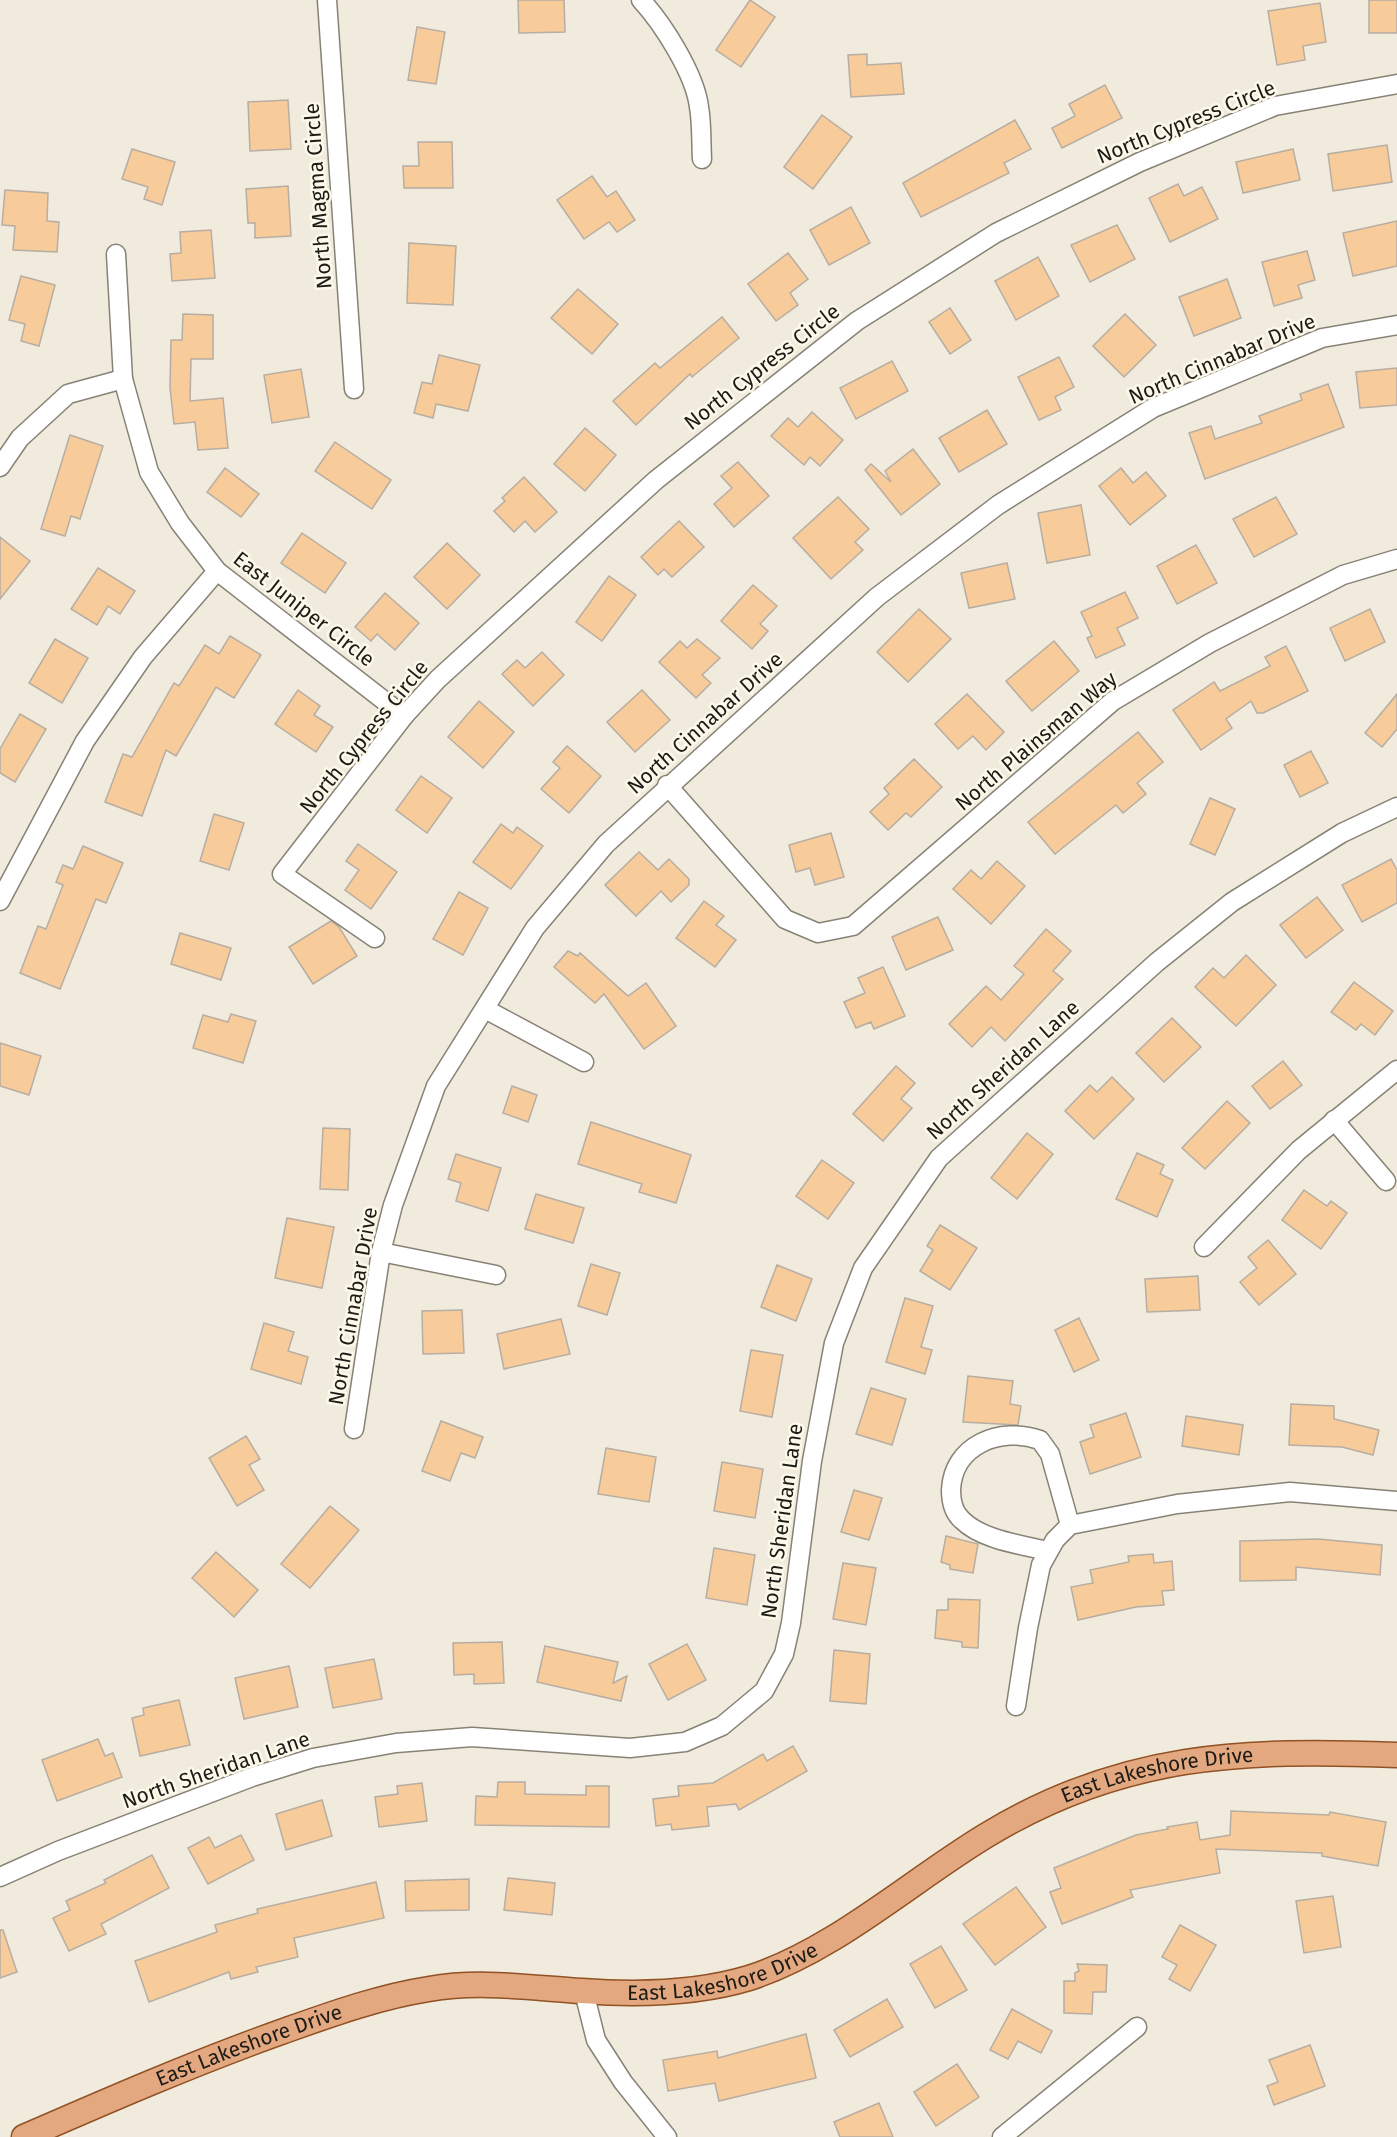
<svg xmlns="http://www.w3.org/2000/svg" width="1397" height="2137" viewBox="0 0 1397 2137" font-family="'Fira Sans',sans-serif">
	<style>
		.building { fill: #f8cb9b; stroke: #b7ada2; stroke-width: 1.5 }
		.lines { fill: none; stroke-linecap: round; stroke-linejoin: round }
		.minor-casing { stroke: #878275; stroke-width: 21 }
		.major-casing { stroke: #915124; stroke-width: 27 }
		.minor { stroke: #fff; stroke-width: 18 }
		.major { stroke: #e3a880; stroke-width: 24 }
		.labels { text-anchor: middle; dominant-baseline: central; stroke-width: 5; stroke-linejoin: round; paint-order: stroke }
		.street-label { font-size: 21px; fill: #1d1b16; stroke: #fdf9ea }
	</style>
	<rect width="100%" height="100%" fill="#f0ebdd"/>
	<g class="building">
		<polygon points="518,0 564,0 565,32 519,33"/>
		<polygon points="750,0 775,17 741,67 716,50"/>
		<rect x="1369" y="0" width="28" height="33"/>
		<polygon points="1320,3 1326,42 1303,46 1305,60 1277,65 1268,11"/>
		<polygon points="417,27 445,32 436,84 408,80"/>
		<polygon points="867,54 867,65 901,63 904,94 851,97 848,55"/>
		<polygon points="1105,85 1122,118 1062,148 1052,128 1075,116 1069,104"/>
		<polygon points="288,100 291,149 250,151 248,102"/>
		<polygon points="822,115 852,137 813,189 784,167"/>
		<polygon points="1015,120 1031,149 1004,163 1009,173 921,217 903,183"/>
		<polygon points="418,142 452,142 453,188 404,188 403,166 419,166"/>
		<polygon points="1387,145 1392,182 1333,191 1328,154"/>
		<polygon points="132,149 175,162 162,205 144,199 148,187 122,179"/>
		<polygon points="1293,149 1300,180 1243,193 1236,162"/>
		<polygon points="592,176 607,197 616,191 635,220 617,232 609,222 584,239 557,200"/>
		<polygon points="1178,184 1184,196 1202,187 1218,219 1170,242 1149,198"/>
		<polygon points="288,186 291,236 255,238 255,223 248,223 246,189"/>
		<polygon points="5,190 48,193 47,221 59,222 57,252 13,250 15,226 2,225"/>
		<polygon points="851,207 870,243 829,265 810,230"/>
		<polygon points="1397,221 1397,266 1353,276 1343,233"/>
		<polygon points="1117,225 1135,259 1090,282 1071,245"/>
		<polygon points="211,230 215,278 172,281 170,254 181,253 180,232"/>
		<polygon points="409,243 456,246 453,305 407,303"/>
		<polygon points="1307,251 1315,280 1298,285 1302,298 1274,306 1262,262"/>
		<polygon points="788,253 808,279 790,293 798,305 776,321 748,284"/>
		<polygon points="1038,257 1059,296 1016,320 995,281"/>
		<polygon points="21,276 55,285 39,346 21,341 25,324 9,320"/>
		<polygon points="1227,279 1241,318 1194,336 1179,297"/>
		<polygon points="578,289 618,324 592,354 551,318"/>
		<polygon points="950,308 971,340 950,354 929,322"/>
		<polygon points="183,314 213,315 213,359 191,359 190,401 223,398 228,448 198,450 195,422 174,424 170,388 171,340 182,340"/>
		<polygon points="1125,314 1156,345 1124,377 1093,346"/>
		<polygon points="722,317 739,338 692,377 690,374 636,425 613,401 655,363 660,368"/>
		<polygon points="439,355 480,365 468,411 436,404 433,418 414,413 422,382 432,384"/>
		<polygon points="1059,357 1074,387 1055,397 1061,410 1039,420 1018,377"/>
		<polygon points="892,361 908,391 856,419 840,388"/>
		<polygon points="1397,368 1397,405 1360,408 1356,372"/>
		<polygon points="301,369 309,417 272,423 264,375"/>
		<polygon points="1328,384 1344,427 1205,479 1189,433 1211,426 1215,439 1262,423 1259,416 1302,400 1300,394"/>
		<polygon points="987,410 1007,444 959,472 939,438"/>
		<polygon points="812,412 843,440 820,466 810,457 804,465 771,436 788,418 798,427"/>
		<polygon points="585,428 616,455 585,491 554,464"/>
		<polygon points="70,435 103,446 80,519 71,516 65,536 41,529"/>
		<polygon points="335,442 391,480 372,509 315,471"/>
		<polygon points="913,449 940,484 901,515 865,470 871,464 891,482 885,471"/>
		<polygon points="738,462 769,496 734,527 714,504 732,488 721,476"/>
		<polygon points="225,468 259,494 241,517 207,492"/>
		<polygon points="1121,468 1133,483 1146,472 1166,496 1130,525 1099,486"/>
		<polygon points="524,477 557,512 535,532 525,521 514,532 494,511 505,501 502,498"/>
		<polygon points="838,497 869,529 855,542 863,550 831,579 793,538"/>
		<polygon points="1276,497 1297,534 1254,557 1233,519"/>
		<polygon points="1081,505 1090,555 1047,563 1038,513"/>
		<polygon points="679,521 704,547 672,577 664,569 658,575 641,557"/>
		<polygon points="302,533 346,563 325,593 281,563"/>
		<polygon points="0,537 30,561 0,599"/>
		<polygon points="447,543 480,575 447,609 414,577"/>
		<polygon points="1196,545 1217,583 1177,604 1157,566"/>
		<polygon points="1007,563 1015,599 969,608 961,573"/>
		<polygon points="98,568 135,591 120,614 108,606 97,625 71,609"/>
		<polygon points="609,576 636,595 602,641 576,622"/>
		<polygon points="753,585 777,606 760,624 768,631 752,649 721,621"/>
		<polygon points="1125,592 1138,618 1117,628 1125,645 1096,658 1087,638 1092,636 1081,612"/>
		<polygon points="385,593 419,623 395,650 377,634 371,641 355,627"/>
		<polygon points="919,609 951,639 908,682 877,652"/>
		<polygon points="1370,609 1385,642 1345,661 1330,628"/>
		<polygon points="230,636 261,655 234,698 216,687 176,756 166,750 142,816 105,802 123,754 132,757 174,683 179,686 205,645 219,654"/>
		<polygon points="55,639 88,658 62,703 29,683"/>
		<polygon points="697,639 720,658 702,675 711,683 696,698 659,662 680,641 687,648"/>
		<polygon points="1054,641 1079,671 1032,711 1006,681"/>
		<polygon points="1286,646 1308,691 1263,713 1257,713 1251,701 1226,719 1232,728 1201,750 1173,710 1214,682 1220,691 1270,666 1265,657"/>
		<polygon points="542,652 564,675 533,706 502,674 517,660 525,668"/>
		<polygon points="298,690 320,706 314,715 333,727 316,752 275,724"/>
		<polygon points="642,690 670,720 635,752 607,722"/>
		<polygon points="967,694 1004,732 986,750 973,736 958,749 935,724"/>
		<polygon points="1397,694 1397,729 1382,747 1365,733"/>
		<polygon points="479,701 514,732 483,768 448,737"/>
		<polygon points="20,714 46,729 15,782 0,773 0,749"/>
		<polygon points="1138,732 1163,762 1137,783 1146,794 1123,813 1116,805 1055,854 1028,822"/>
		<polygon points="567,746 601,776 569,813 541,789 560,768 553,762"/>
		<polygon points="1311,751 1328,783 1300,797 1284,765"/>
		<polygon points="914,759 942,787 911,817 906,813 888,830 870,812 889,794 884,788"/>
		<polygon points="421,776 452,798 427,833 396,810"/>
		<polygon points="1210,798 1235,809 1215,855 1190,844"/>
		<polygon points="214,814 244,823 229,870 200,861"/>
		<polygon points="501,824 513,833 517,827 543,846 511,889 473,862"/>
		<polygon points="831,833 844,877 815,885 810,868 796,872 789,845"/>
		<polygon points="358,844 397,872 371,909 345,890 359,870 346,861"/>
		<polygon points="83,846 123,863 106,903 96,899 60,989 20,973 38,926 46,929 63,885 56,882 63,865 73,869"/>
		<polygon points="639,852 658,870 669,859 689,879 689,885 671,902 661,891 636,916 605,885"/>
		<polygon points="1391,859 1397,870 1397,903 1362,922 1342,885"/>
		<polygon points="997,861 1025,886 991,924 953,889 971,870 981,879"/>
		<polygon points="459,892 488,908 463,955 433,939"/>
		<polygon points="1317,897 1343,930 1306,958 1280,925"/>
		<polygon points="704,901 724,916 716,925 736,940 715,967 676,938"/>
		<polygon points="938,917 953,950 906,970 892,937"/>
		<polygon points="331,921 339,927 357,956 313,984 289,947"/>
		<polygon points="1046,929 1071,951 1053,971 1063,979 1005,1041 991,1027 972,1047 949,1024 986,986 1001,1000 1024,974 1014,966"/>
		<polygon points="180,933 231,948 221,980 171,964"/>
		<polygon points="568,951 578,956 580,953 628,996 646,983 676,1026 644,1049 604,994 595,1003 554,967"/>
		<polygon points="1246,955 1276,985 1236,1026 1195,987 1213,968 1224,978"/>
		<polygon points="883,967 905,1016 874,1029 871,1022 856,1028 844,1002 865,993 858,978"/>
		<polygon points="1354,982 1393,1011 1375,1035 1361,1024 1356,1030 1331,1012"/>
		<polygon points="231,1014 256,1021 243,1063 193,1048 203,1015 228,1022"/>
		<polygon points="1172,1018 1201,1047 1164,1082 1136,1053"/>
		<polygon points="0,1043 41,1056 29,1095 0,1086"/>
		<polygon points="1283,1061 1302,1085 1270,1109 1252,1086"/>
		<polygon points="896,1066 915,1083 901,1099 912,1108 883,1141 853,1114"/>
		<polygon points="1112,1077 1134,1099 1094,1139 1065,1111 1090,1085 1097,1092"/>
		<polygon points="512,1086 537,1095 528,1122 503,1113"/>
		<polygon points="1227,1101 1250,1123 1205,1169 1182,1148"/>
		<polygon points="591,1122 691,1155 676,1203 639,1192 642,1184 578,1164"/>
		<polygon points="323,1128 350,1129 348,1190 320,1189"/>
		<polygon points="1027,1133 1053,1154 1017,1199 991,1178"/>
		<polygon points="1137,1153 1164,1165 1160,1174 1173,1180 1157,1217 1116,1199"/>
		<polygon points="456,1154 501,1168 488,1211 456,1201 461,1183 448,1179"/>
		<polygon points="822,1160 854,1183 828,1219 796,1196"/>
		<polygon points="1304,1190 1327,1206 1331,1201 1347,1213 1321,1249 1282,1220"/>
		<polygon points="536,1194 584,1208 573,1243 525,1229"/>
		<polygon points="287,1218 334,1227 322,1288 275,1278"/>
		<polygon points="940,1225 977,1248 950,1290 920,1271 933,1250 927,1246"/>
		<polygon points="1268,1240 1296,1274 1259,1305 1240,1282 1257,1268 1248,1257"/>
		<polygon points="591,1264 620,1273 607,1315 578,1306"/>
		<polygon points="777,1265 812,1279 796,1321 761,1307"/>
		<polygon points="1198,1276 1200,1310 1147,1312 1145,1279"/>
		<polygon points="905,1298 933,1306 921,1347 932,1350 925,1374 886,1362"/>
		<polygon points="462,1310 464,1353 423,1354 422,1311"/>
		<polygon points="1079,1318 1099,1360 1074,1372 1055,1330"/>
		<polygon points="561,1319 570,1354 504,1369 497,1334"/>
		<polygon points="264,1323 294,1332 288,1351 308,1357 301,1384 251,1369"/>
		<polygon points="751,1350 783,1355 772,1417 740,1411"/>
		<polygon points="968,1376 1013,1381 1010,1404 1021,1406 1018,1425 963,1422"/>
		<polygon points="871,1388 906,1399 892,1445 856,1434"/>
		<polygon points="1291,1404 1334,1406 1334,1419 1379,1430 1373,1455 1342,1447 1289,1445"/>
		<polygon points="1126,1413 1141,1457 1090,1474 1080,1442 1094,1437 1090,1425"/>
		<polygon points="1186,1416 1243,1425 1239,1455 1182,1446"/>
		<polygon points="441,1421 483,1437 475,1458 461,1453 450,1481 422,1471"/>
		<polygon points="246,1436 260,1459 249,1465 264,1490 237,1506 209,1458"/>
		<polygon points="606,1448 656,1457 649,1502 598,1494"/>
		<polygon points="722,1462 763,1469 755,1518 714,1511"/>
		<polygon points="854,1490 882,1498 869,1540 841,1532"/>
		<polygon points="330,1506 359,1530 310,1588 281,1564"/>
		<polygon points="946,1536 978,1544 973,1573 950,1569 950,1565 941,1562"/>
		<polygon points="1318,1539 1382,1545 1380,1575 1296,1567 1296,1580 1240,1581 1240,1541"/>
		<polygon points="714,1548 755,1555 747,1605 706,1598"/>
		<polygon points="216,1552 258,1590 234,1617 192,1578"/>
		<polygon points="1153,1554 1154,1563 1172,1561 1174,1590 1162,1591 1164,1605 1136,1607 1078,1620 1071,1587 1093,1583 1090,1570 1129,1562 1128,1556"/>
		<polygon points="843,1563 876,1568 866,1625 833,1619"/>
		<polygon points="948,1599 980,1600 978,1648 962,1647 962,1642 935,1638 937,1610 948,1610"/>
		<polygon points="502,1642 504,1683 474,1684 474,1674 454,1675 453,1643"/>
		<polygon points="687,1644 706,1680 668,1700 649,1664"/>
		<polygon points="545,1646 618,1662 613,1683 627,1676 621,1701 537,1682"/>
		<polygon points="834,1650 870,1654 866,1704 830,1701"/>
		<polygon points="374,1659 382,1699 333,1708 325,1668"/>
		<polygon points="289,1666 298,1707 244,1719 235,1678"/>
		<polygon points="179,1700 190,1745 140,1756 132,1718 144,1715 143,1708"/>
		<polygon points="98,1739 105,1756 113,1753 122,1777 57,1801 42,1760"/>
		<polygon points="793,1746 807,1771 739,1810 736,1804 707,1807 709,1826 672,1830 671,1824 656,1826 653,1799 679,1796 678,1786 713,1783 763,1754 767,1761"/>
		<polygon points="498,1782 525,1782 525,1794 586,1795 586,1786 609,1786 609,1827 475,1825 476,1796 497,1797"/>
		<polygon points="422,1783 427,1821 379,1827 375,1797 398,1794 397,1786"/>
		<polygon points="322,1800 332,1836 286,1850 276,1814"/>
		<polygon points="1231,1811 1329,1815 1330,1812 1386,1822 1378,1866 1322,1856 1322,1853 1216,1849 1220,1873 1130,1890 1133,1897 1062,1924 1050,1892 1061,1888 1054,1868 1136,1835 1168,1829 1167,1827 1197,1822 1200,1840 1230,1835"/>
		<polygon points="241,1835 254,1860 208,1884 188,1848 209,1837 215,1848"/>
		<polygon points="152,1855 169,1888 101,1924 106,1934 69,1951 53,1918 70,1910 66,1901 106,1883 104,1880"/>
		<polygon points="508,1878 555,1883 552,1915 504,1910"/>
		<polygon points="469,1879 469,1910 406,1911 405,1881"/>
		<polygon points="376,1882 384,1918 294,1938 298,1957 256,1967 258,1972 231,1979 229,1972 149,2002 135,1961 217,1932 215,1925 258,1913 257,1909"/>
		<polygon points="1016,1887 1046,1927 995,1965 963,1924"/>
		<polygon points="1333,1896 1341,1947 1304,1953 1296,1901"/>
		<polygon points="1180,1925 1216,1945 1190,1991 1169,1979 1177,1965 1162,1957"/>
		<polygon points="0,1930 3,1930 17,1972 0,1978"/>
		<polygon points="941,1946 967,1990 935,2008 910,1964"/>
		<polygon points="1077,1964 1107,1965 1106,1992 1093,1992 1092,2014 1064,2013 1064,1981 1075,1981 1075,1973 1079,1971"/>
		<polygon points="887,1999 903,2027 850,2057 834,2030"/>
		<polygon points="1012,2009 1052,2031 1041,2053 1018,2041 1008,2059 990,2050"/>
		<polygon points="806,2034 816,2078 719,2101 715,2083 668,2091 663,2060 717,2051 718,2058"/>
		<polygon points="1310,2045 1325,2086 1274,2105 1267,2086 1278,2082 1269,2060"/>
		<polygon points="957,2064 979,2097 936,2126 914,2092"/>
		<polygon points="879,2103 893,2137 840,2137 834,2122"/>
	</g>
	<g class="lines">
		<defs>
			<g id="minor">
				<polyline points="327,0 354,389"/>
				<path d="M641,0C663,24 695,74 699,107C702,124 701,142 702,159"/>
				<polyline points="116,254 123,379 149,472 180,523 217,571 404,716"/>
				<polyline points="0,467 20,438 68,394 123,379"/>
				<polyline points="667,785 785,919 818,933 853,926 1113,701 1210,643 1343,575 1397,559"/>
				<polyline points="0,901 85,741 143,657 217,571"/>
				<polyline points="375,938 282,874 404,716 438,679 656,480 857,321 996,233 1140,162 1275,106 1397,84"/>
				<polyline points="485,1009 584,1062"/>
				<polyline points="1334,1120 1386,1181"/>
				<polyline points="1204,1247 1299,1150 1397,1070"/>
				<polyline points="381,1252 496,1275"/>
				<polyline points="354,1429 381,1252 393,1205 436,1086 535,928 606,844 877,597 998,505 1153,408 1322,338 1397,325"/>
				<path d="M1048,1551C1022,1545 982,1540 962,1520C954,1513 951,1501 951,1490C953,1445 1000,1426 1040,1440L1050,1454L1070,1525"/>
				<polyline points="1016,1706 1028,1628 1041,1565 1055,1540 1070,1525 1177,1504 1290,1492 1397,1501"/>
				<polyline points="0,1877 58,1851 252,1777 313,1758 396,1743 472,1737 630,1748 685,1742 722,1726 764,1691 784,1654 791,1623 812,1461 834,1343 863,1268 939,1158 1157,962 1232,902 1342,833 1397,807"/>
				<polyline points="584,1992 596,2040 623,2082 667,2137"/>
				<polyline points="1002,2137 1137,2027"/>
			</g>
			<g id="major">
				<path id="s1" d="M24,2137C109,2100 194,2063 281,2032C329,2015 378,1997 429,1989C480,1980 531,1988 582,1991C637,1995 696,1994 749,1978C834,1951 912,1880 987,1835C1122,1753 1244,1749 1397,1755"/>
			</g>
		</defs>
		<use href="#minor" class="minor-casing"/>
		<use href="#major" class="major-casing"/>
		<use href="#minor" class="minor"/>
		<use href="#major" class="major"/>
	</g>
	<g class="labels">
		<g class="street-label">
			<text transform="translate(1186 122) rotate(-22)">North Cypress Circle</text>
			<text transform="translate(318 196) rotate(-94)">North Magma Circle</text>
			<text transform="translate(1222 359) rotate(-23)">North Cinnabar Drive</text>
			<text transform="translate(762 367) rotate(-38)">North Cypress Circle</text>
			<text transform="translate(304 609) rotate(38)">East Juniper Circle</text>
			<text transform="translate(705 723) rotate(-42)">North Cinnabar Drive</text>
			<text transform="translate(364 737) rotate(-51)">North Cypress Circle</text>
			<text transform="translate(1036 741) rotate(-40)">North Plainsman Way</text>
			<text transform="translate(1003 1070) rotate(-42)">North Sheridan Lane</text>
			<text transform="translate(353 1306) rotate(-80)">North Cinnabar Drive</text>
			<text transform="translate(782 1521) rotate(-82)">North Sheridan Lane</text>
			<text transform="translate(216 1770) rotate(-19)">North Sheridan Lane</text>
			<text stroke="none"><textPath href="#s1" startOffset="1215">East Lakeshore Drive</textPath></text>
			<text stroke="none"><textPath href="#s1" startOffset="729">East Lakeshore Drive</textPath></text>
			<text stroke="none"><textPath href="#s1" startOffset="243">East Lakeshore Drive</textPath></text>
		</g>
	</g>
</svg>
